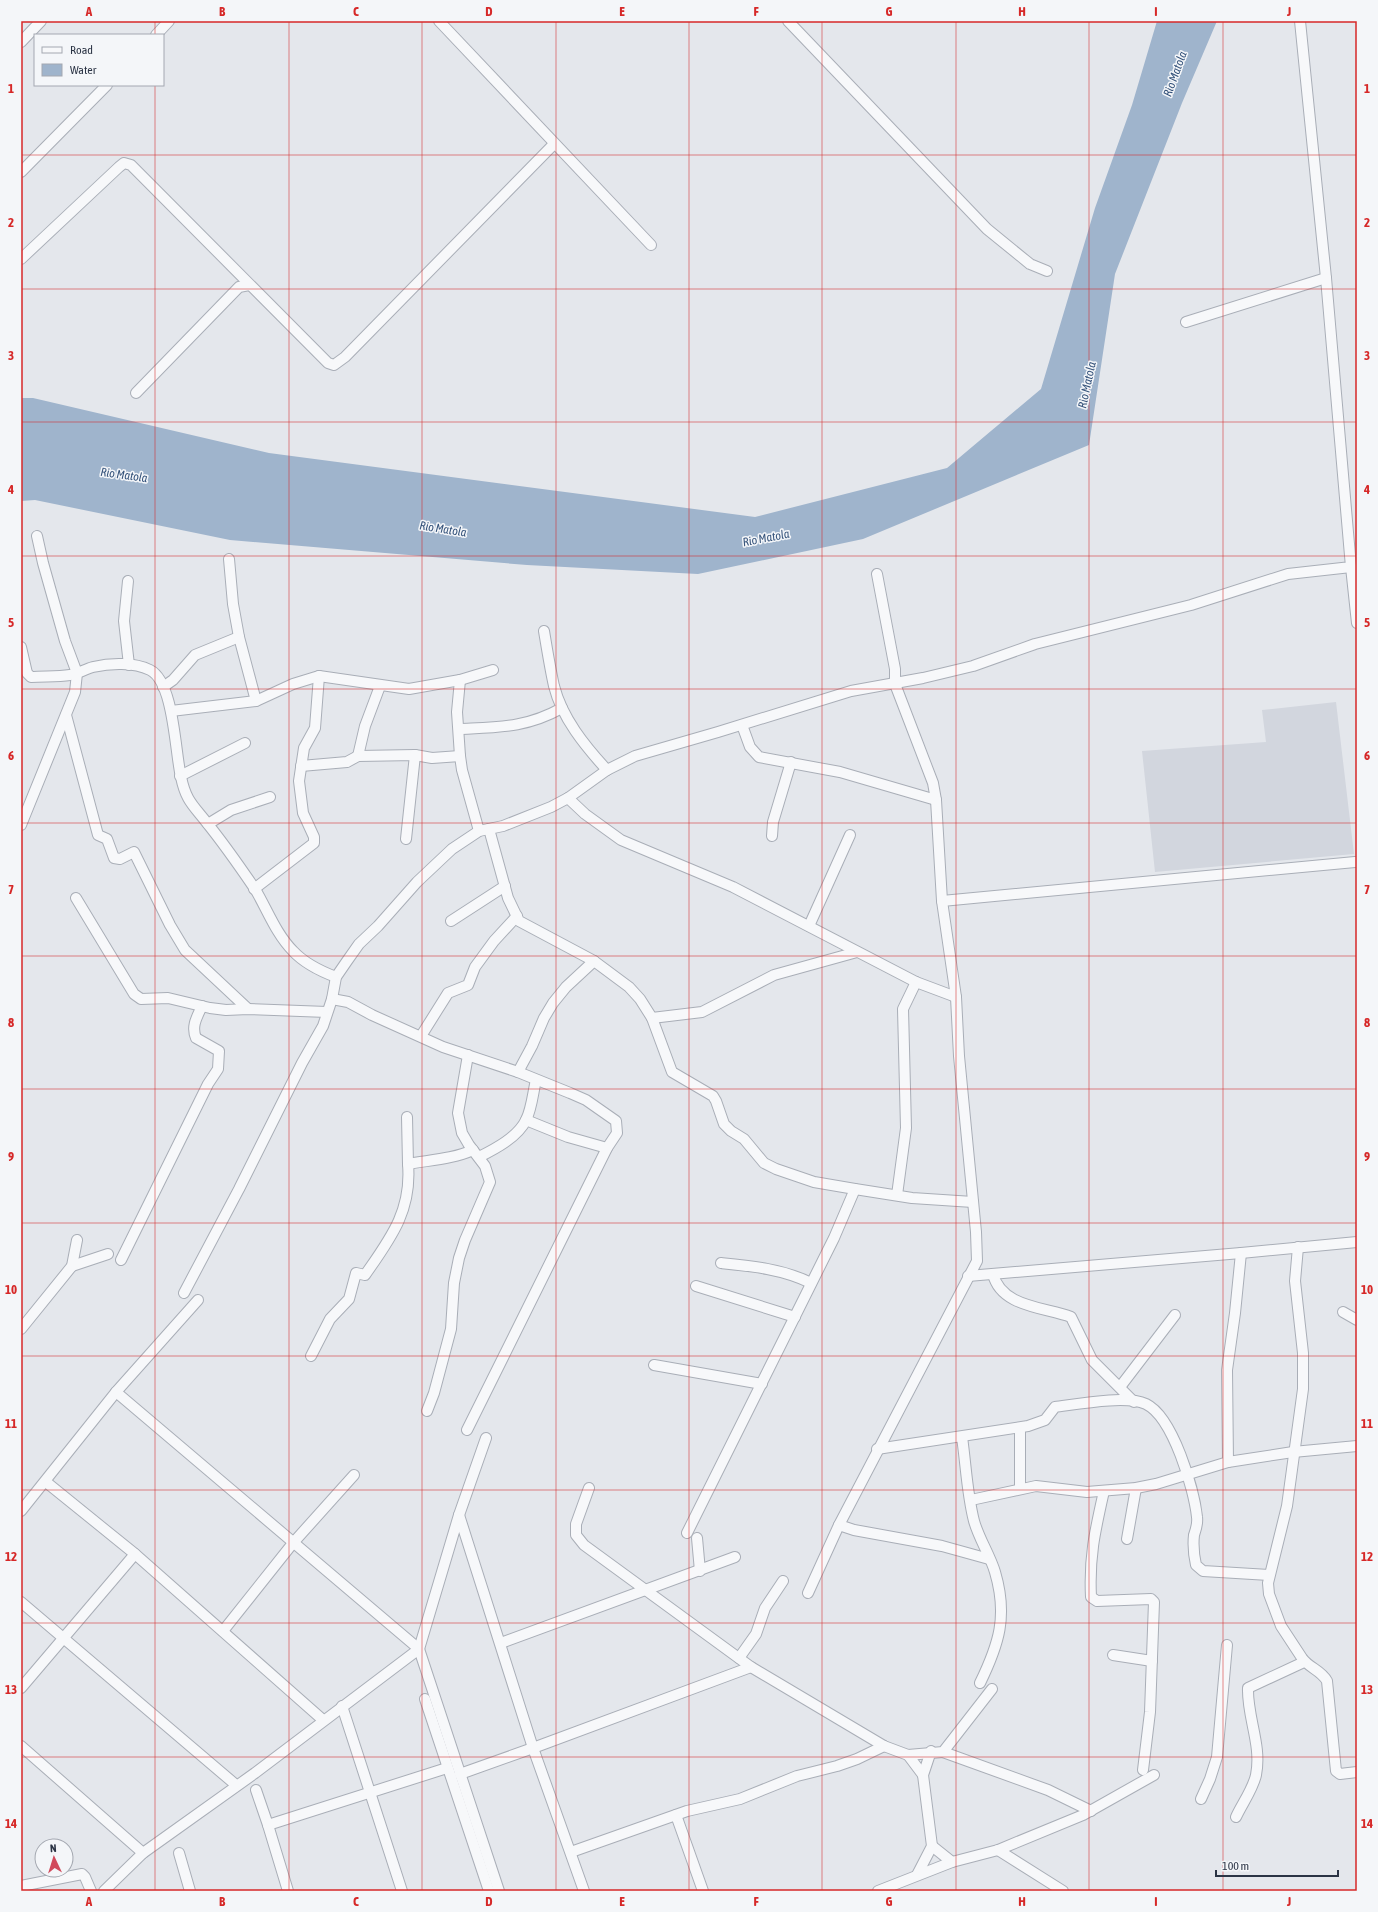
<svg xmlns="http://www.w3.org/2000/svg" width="1378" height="1912" viewBox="0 0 1378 1912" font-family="'Asap Condensed',sans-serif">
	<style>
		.built { fill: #d2d6de }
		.water { fill: #9fb4cc }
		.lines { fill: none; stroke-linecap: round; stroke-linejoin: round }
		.minor-casing { stroke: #a9aeb7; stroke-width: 12 }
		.minor { stroke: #f7f8fa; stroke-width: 10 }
		.grid { fill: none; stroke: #d62828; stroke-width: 1; stroke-opacity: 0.55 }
		.labels { text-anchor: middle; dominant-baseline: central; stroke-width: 3; stroke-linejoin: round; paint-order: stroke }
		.water-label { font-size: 12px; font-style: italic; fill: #34527a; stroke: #f4f6f9 }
		.neatline { fill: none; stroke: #d62828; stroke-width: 1.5 }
		.grid-label { font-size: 13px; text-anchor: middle; font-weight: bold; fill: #d62828 }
	</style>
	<rect width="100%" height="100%" fill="#e4e7ec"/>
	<polygon class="built" points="1336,702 1354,854 1155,872 1142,751 1266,742 1262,710"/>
	<polygon class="water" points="1157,21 1217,21 1182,103 1115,274 1089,445 863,539 698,574 527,565 230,540 35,500 21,501 21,398 33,398 269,453 755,517 947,468 1041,389 1095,208 1132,105"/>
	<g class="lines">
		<defs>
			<g id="minor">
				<polyline points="439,21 651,245"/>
				<polyline points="788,21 987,229 1030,264 1047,271"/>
				<polyline points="156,35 169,21"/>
				<polyline points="21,42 41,21"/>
				<polyline points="21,172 107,85"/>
				<polyline points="21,259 119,167 124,163 131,165 328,363 334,365 345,357 554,144"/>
				<polyline points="1186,322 1326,278"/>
				<polyline points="136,393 239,287 249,285"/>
				<polyline points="229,559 233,604 239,637 256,701"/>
				<polyline points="1351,567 1357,623"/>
				<polyline points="128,581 124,621 129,665"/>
				<path d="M544,631C547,649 550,668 554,686C562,718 585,746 607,770"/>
				<path d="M21,647L27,673L31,677C44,676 57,677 70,675C78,674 85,669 93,667C110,663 134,662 150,670C174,682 175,752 181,777C186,801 193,805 207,823C224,844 240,867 255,889C267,909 276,934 293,951C305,964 320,971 336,977"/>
				<polyline points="460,680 457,712 460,756 462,770 479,831"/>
				<polyline points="163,687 173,680 195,655 239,637"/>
				<polyline points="171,711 256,701 293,684 319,676 409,689 460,680 493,670"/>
				<polyline points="66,715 98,835 107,839 114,858 120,859 134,852 170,925 185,950 248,1009"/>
				<polyline points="742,725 750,747 759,757 840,772 936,800"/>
				<path d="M459,729C499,727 526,728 562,708"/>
				<polyline points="358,756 365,726 380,686"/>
				<polyline points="301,766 347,762 358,756 415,755 432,758 460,756"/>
				<polyline points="180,776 245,743"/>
				<polyline points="568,798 585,814 621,840 733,887 916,982 956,997"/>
				<polyline points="208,824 231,810 270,797"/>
				<polyline points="21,825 75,692 77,673 65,641 43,563 37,536"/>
				<polyline points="489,829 508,898 519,921 594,961 629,987 640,999 652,1018 672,1072 713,1096 716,1101 724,1124 731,1131 744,1139 764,1163 776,1169 814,1182 855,1189 912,1198 973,1202"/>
				<polyline points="772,836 773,822 791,762"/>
				<polyline points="406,839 415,755"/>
				<polyline points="254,889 314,843 314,837 303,813 299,781 304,748 315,728 319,676"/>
				<polyline points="76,898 134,994 141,999 168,998 210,1008 226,1010 248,1009 327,1012"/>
				<polyline points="942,901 1355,862"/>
				<polyline points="451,921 505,886"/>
				<polyline points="809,926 850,835"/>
				<polyline points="332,999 348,1002 372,1015 443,1047 518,1072 570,1093 586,1100 616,1121 617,1133 607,1148 467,1430"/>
				<polyline points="652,1018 702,1012 774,975 857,952"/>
				<polyline points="421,1036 448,993 468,985 475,967 494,941 517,916"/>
				<polyline points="518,1072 532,1046 544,1018 553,1003 566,987 594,961"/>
				<path d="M407,1117L408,1164C430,1160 453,1159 473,1150"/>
				<polyline points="526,1120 568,1137 607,1148"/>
				<path d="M479,1157C495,1149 518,1137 526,1120C532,1108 533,1092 536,1080"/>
				<polyline points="897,1195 906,1128 903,1009 916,982"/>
				<path d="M1298,1247L1295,1281L1303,1353V1389L1287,1506L1268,1583L1269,1594L1281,1626L1302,1658C1309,1668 1321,1670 1327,1681L1336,1771L1340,1774L1357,1772"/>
				<path d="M121,1260L208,1084L218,1069L219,1051L196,1038C191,1026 197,1017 202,1006"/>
				<path d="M721,1263C751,1266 783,1269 811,1283"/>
				<polyline points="72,1266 108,1254"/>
				<path d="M993,1274C1001,1307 1044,1307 1071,1317L1092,1360L1134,1402"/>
				<polyline points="968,1276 1241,1253 1357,1242"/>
				<polyline points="696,1286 795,1317"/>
				<polyline points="184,1293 239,1189 302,1063 323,1026 332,999 336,977 347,961 359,944 378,926 417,882 452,849 479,831 503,826 551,807 568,798 607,770 635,756 718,732 851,691 923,678 973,666 1035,644 1191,605 1288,574 1351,567 1326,278 1300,21"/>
				<polyline points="1343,1312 1357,1320"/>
				<polyline points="21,1329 72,1266 77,1240"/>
				<path d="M311,1356L330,1319L349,1299L356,1273L365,1275C390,1239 412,1211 408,1164"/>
				<polyline points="654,1365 762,1384"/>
				<polyline points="1120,1387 1175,1315"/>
				<polyline points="116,1392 419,1649 499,1891"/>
				<polyline points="427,1411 434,1393 451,1329 454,1283 459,1258 465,1240 490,1182 485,1166 469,1145 462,1133 458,1113 468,1055"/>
				<polyline points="1020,1428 1020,1489"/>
				<path d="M962,1437C966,1465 967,1494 974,1521C979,1539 990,1555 995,1572C1008,1616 999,1644 980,1683"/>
				<path d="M877,1449L1028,1426L1045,1420L1055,1407C1078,1404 1126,1395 1146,1404C1173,1417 1194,1489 1197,1517C1198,1524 1196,1529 1194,1535C1193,1544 1194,1556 1196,1565L1203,1571L1269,1575"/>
				<polyline points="1228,1462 1227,1370 1235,1313 1241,1253"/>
				<polyline points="46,1482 135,1554 323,1720"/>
				<polyline points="589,1488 576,1524 576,1535 584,1545 751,1667 884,1746 908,1755 943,1752 992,1689"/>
				<path d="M1104,1491C1095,1531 1089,1556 1091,1597L1097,1601L1151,1599L1154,1602L1150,1712L1143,1770"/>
				<polyline points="971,1500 1036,1486 1087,1492 1136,1488 1156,1484 1228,1462 1293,1452 1357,1446"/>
				<polyline points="21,1511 116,1392 198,1300"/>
				<polyline points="459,1515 533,1748 584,1891"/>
				<polyline points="839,1525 854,1530 942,1546 989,1559"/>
				<polyline points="687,1533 834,1238 855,1189"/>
				<polyline points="697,1538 700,1571"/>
				<polyline points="1127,1539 1136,1488"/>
				<polyline points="808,1593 839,1525 977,1261 976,1232 959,1056 956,997 942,901 936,800 933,783 895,684 895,669 877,574"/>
				<polyline points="21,1602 236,1785"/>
				<polyline points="223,1631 293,1543 354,1475"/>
				<polyline points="501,1643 735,1557"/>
				<polyline points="1113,1655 1152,1661"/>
				<polyline points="739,1658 756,1634 765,1608 783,1581"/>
				<polyline points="21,1688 135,1554"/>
				<polyline points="425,1699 489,1891"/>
				<polyline points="342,1706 402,1891"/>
				<polyline points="21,1746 143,1853"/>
				<polyline points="943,1752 1048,1790 1091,1811"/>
				<polyline points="908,1755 923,1775"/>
				<polyline points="460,1774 533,1748 751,1667"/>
				<polyline points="256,1790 268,1825 288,1891"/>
				<polyline points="1201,1799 1210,1779 1217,1757 1227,1645"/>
				<polyline points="676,1815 703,1891"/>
				<path d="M1236,1817C1242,1804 1253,1789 1256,1775C1262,1745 1247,1717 1248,1688L1304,1662"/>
				<polyline points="268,1825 447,1768"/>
				<polyline points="932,1846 952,1862"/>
				<polyline points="998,1850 1063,1891"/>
				<polyline points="571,1852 687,1811 740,1799 797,1776 837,1766 857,1759 884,1746"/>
				<polyline points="179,1853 190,1891"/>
				<polyline points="917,1875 932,1846 923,1775 931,1751"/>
				<polyline points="21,1886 82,1874 85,1877 91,1891"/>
				<polyline points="104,1891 143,1853 255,1773 419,1649 459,1515 486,1438"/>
				<polyline points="878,1891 952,1862 998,1850 1083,1815 1154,1775"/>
			</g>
		</defs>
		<use href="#minor" class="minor-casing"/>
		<use href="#minor" class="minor"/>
	</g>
	<path class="grid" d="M155,21V35M289,21V1891M422,21V1891M556,21V1891M689,21V1891M822,21V1891M956,21V1891M1089,21V1891M1223,21V1891M155,85V1891M21,155H1357M21,289H1357M21,422H1357M21,556H1357M21,689H1357M21,823H1357M21,956H1357M21,1089H1357M21,1223H1357M21,1356H1357M21,1490H1357M21,1623H1357M21,1757H1357"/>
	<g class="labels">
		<g class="water-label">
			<text transform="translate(1175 74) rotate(-70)">Rio Matola</text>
			<text transform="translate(1087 385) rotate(-78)">Rio Matola</text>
			<text transform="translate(124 475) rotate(8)">Rio Matola</text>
			<text transform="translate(443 529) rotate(9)">Rio Matola</text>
			<text transform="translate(766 538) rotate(-11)">Rio Matola</text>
		</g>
	</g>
	<rect width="1378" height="1912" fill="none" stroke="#f4f6f9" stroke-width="44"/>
	<rect x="34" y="34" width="130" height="52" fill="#f4f6f9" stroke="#a4a8b1"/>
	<rect x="42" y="47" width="20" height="6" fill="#f7f8fa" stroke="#a4a8b1"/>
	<text x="70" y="54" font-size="12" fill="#2b3445">Road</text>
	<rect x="42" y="64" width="20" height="12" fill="#9fb4cc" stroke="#a4a8b1"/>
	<text x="70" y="74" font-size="12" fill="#2b3445">Water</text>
	<g transform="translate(54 1858) rotate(356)"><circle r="19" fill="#f4f6f9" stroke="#a4a8b1"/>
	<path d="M0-3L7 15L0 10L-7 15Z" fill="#d1495b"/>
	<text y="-6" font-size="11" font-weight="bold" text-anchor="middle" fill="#2b3445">N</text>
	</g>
	<path d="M1216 1870v6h122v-6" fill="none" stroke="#2b3445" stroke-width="2"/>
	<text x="1222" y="1870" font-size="12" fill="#2b3445" stroke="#f4f6f9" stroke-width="3" paint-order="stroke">100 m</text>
	<rect x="22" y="22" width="1334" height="1868" class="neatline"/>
	<g class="grid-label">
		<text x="89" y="16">A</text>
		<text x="222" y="16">B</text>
		<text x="356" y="16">C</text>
		<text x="489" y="16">D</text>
		<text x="622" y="16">E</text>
		<text x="756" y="16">F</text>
		<text x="889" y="16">G</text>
		<text x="1022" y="16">H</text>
		<text x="1156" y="16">I</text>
		<text x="1289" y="16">J</text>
		<text x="11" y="93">1</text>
		<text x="1367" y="93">1</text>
		<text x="11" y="227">2</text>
		<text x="1367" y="227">2</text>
		<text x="11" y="360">3</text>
		<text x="1367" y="360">3</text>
		<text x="11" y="494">4</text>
		<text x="1367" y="494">4</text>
		<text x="11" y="627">5</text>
		<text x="1367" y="627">5</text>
		<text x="11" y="760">6</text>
		<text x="1367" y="760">6</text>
		<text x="11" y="894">7</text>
		<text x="1367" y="894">7</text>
		<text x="11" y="1027">8</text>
		<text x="1367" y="1027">8</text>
		<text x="11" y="1161">9</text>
		<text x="1367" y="1161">9</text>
		<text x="11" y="1294">10</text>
		<text x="1367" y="1294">10</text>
		<text x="11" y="1428">11</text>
		<text x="1367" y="1428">11</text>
		<text x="11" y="1561">12</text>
		<text x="1367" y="1561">12</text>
		<text x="11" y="1694">13</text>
		<text x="1367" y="1694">13</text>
		<text x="11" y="1828">14</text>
		<text x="1367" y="1828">14</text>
		<text x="89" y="1906">A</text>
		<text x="222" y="1906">B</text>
		<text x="356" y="1906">C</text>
		<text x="489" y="1906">D</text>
		<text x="622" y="1906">E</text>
		<text x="756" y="1906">F</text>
		<text x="889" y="1906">G</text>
		<text x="1022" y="1906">H</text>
		<text x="1156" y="1906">I</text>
		<text x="1289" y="1906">J</text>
	</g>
</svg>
